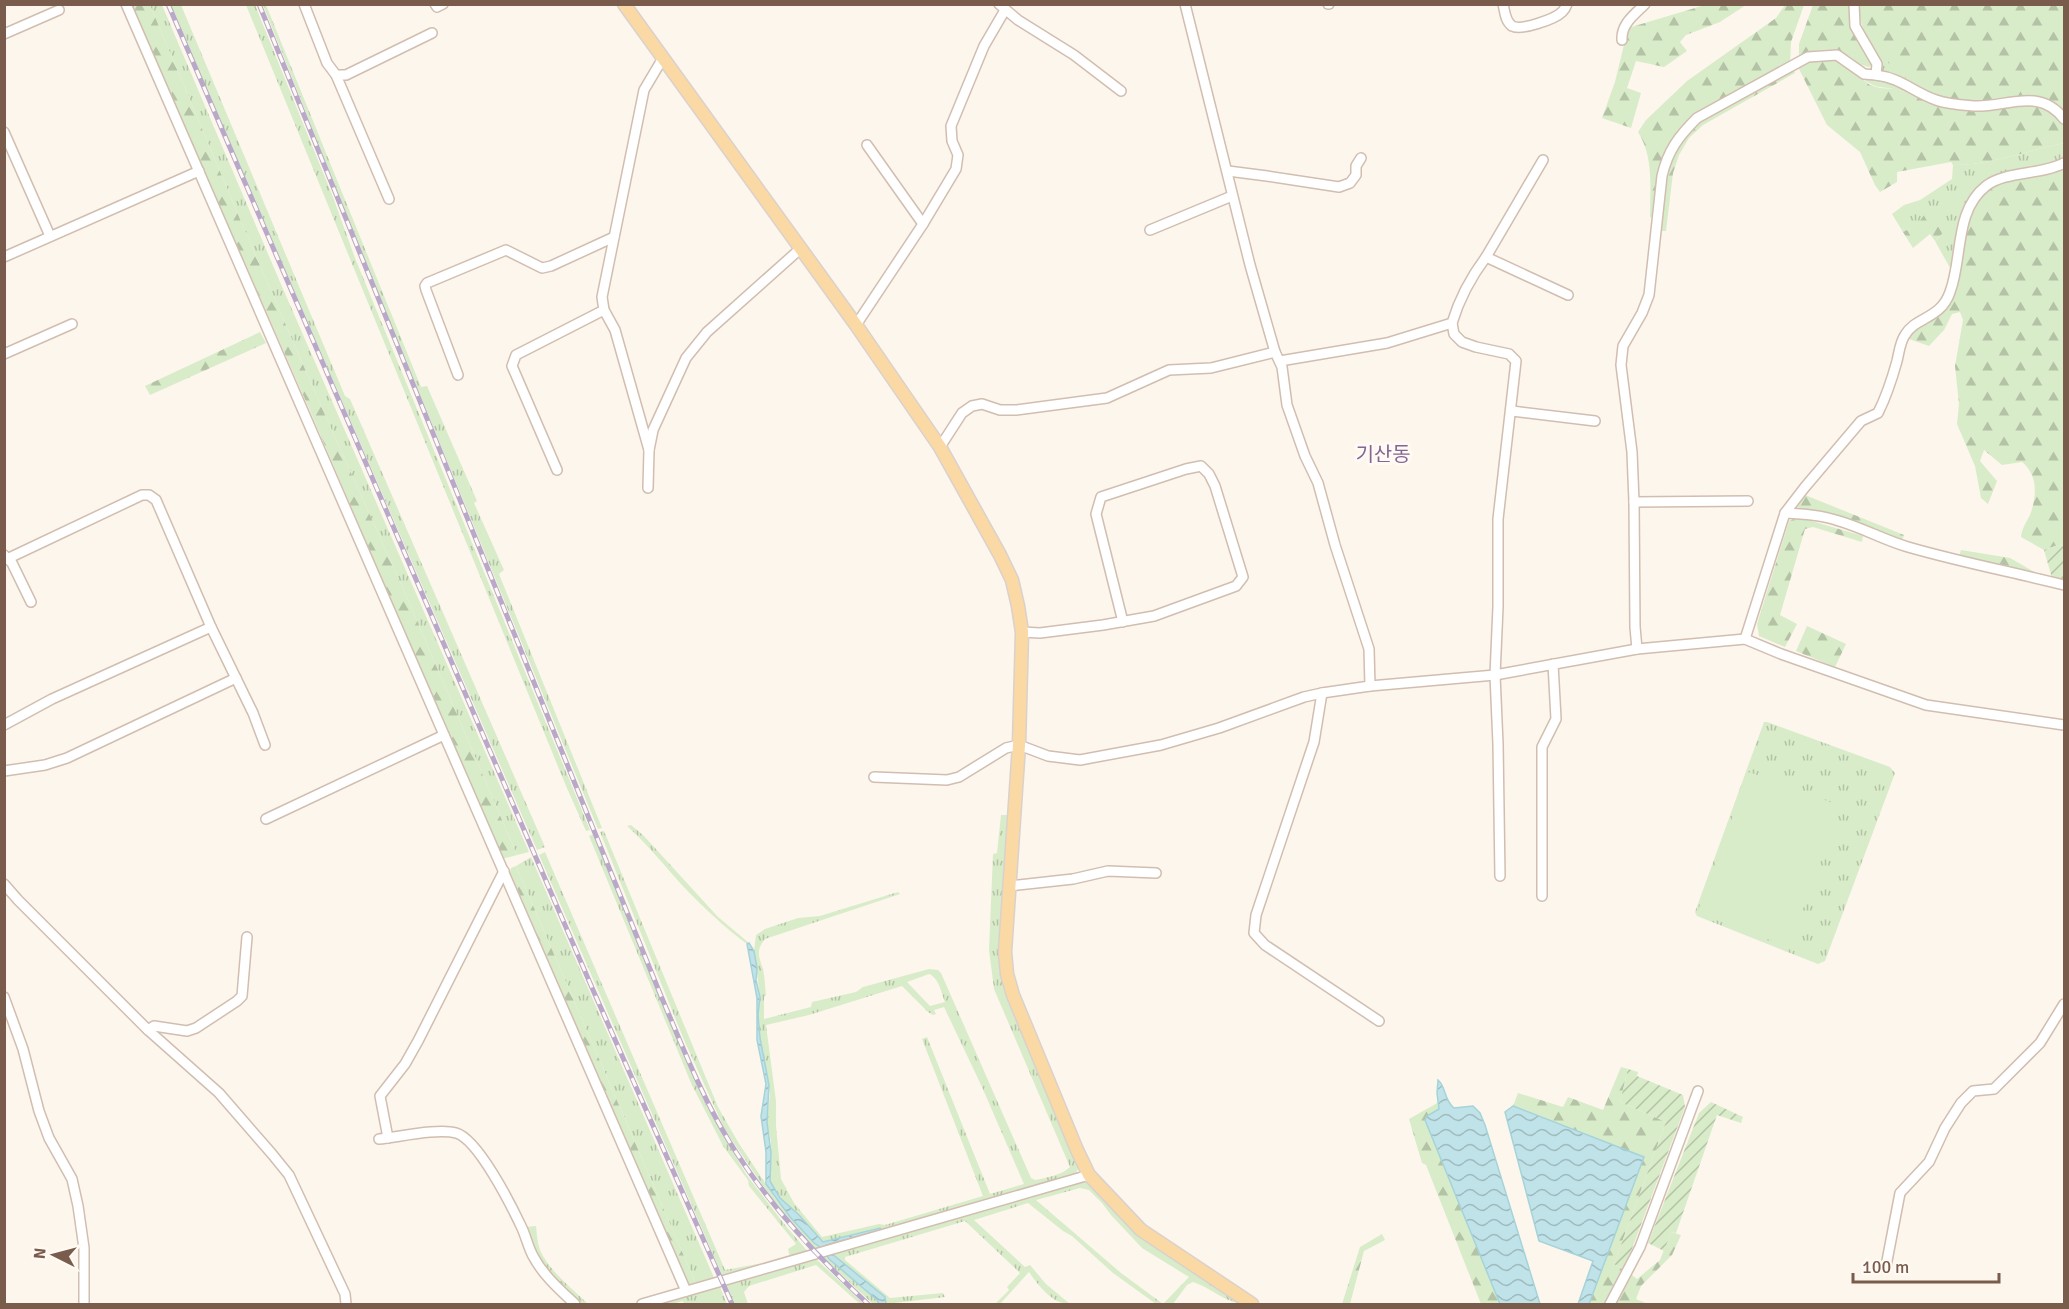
<svg xmlns="http://www.w3.org/2000/svg" width="2069" height="1309" viewBox="0 0 2069 1309" font-family="Signika,'Noto Sans KR',sans-serif">
	<style>
		.grass { fill: url(#grass-tufts); fill-rule: evenodd }
		.forest { fill: url(#forest-firs) }
		.garden { fill: url(#garden-furrows) }
		.pitch { fill: #d8ecc9 }
		.water { fill: url(#water-waves); stroke: #a5d3da; stroke-width: 1.5 }
		.lines { fill: none; stroke-linecap: round; stroke-linejoin: round }
		.minor-casing { stroke: #d1beb0; stroke-width: 12 }
		.major-casing { stroke: #dad1cd; stroke-width: 15 }
		.minor { stroke: #fff; stroke-width: 9 }
		.major { stroke: #fbd9a5; stroke-width: 12 }
		.rail-casing { stroke: #b9a8c9; stroke-width: 5 }
		.rail { stroke: #fffaf3; stroke-width: 3; stroke-dasharray: 9; stroke-linecap: butt }
		.labels { text-anchor: middle; dominant-baseline: central; stroke-width: 6; stroke-linejoin: round; paint-order: stroke }
		.quarter-label { font-size: 20px; fill: #846695; stroke: #fffaf3 }
	</style>
	<defs>
		<pattern id="grass-tufts" width="24" height="20" patternUnits="userSpaceOnUse" patternTransform="scale(1.5)"><rect width="24" height="20" fill="#d8ecc9"/><path d="M3 7l-1-3M5 7V3M7 7l1-3M15 17l-1-3M17 17v-4M19 17l1-3" fill="none" stroke="#b4c2a5"/></pattern>
		<pattern id="forest-firs" width="22" height="20" patternUnits="userSpaceOnUse" patternTransform="scale(1.5)"><rect width="22" height="20" fill="#d8ecc9"/><path d="M5 1l3.5 6h-7zM16 11l3.5 6h-7z" fill="#b4c2a5"/></pattern>
		<pattern id="garden-furrows" width="10" height="10" patternUnits="userSpaceOnUse" patternTransform="scale(1.5)"><rect width="10" height="10" fill="#d8ecc9"/><path d="M-1 1l2-2M0 10L10 0M9 11l2-2" fill="none" stroke="#b4c2a5"/></pattern>
		<pattern id="water-waves" width="16" height="10" patternUnits="userSpaceOnUse" patternTransform="scale(1.5)"><rect width="16" height="10" fill="#bfe3e8"/><path d="M0 5q4-4 8 0t8 0" fill="none" stroke="#a0bbbe"/></pattern>
	</defs>
	<rect width="100%" height="100%" fill="#fdf6ec"/>
	<g class="grass">
		<polygon points="150,5 162,5 280,282 529,852 517,855 405,593 321,406 242,224"/>
		<polygon points="170,5 181,5 345,396 350,399 545,847 537,850"/>
		<polygon points="246,5 255,5 333,197 355,258 590,830 586,831 566,786"/>
		<polygon points="263,5 266,5 421,387 427,386 477,501 474,503 504,570 499,574 602,828 598,829 361,251"/>
		<path d="M1879,60C1895,61 1908,80 1918,91V95C1911,94 1905,92 1898,90C1882,86 1876,90 1861,77L1875,79Z"/>
		<path d="M2064,143V159L1954,275L1935,241L1941,235L1924,215L1918,225L1903,232L1892,214L1904,205L1920,200L1952,179L1953,165C1991,165 2028,150 2064,143Z"/>
		<polygon points="1764,722 1767,722 1890,767 1895,773 1825,961 1818,964 1697,916 1695,912"/>
		<path d="M1001,815H1007L1001,972L1003,984L1079,1165L1076,1174L1070,1178L825,1248L826,1245L881,1229L880,1228L823,1242L799,1215L780,1198L770,1181L771,1142L767,1122L770,1094L760,1038L758,1015L760,997L754,951L756,935L765,929L798,918L820,916L898,892L900,894L765,939C753,953 762,960 764,975C765,981 765,988 766,995L764,997V1019L811,1007L812,1002L856,992L863,987L929,969L938,970L941,973L1031,1178L1035,1180C1046,1178 1062,1175 1070,1167L994,989L989,950L993,854L997,853ZM929,974C939,978 941,992 945,1002L930,1006L907,982ZM902,986L928,1012L933,1015L936,1014L934,1010L944,1007L982,1087L1024,1184L990,1194L927,1037L922,1039L983,1196L885,1225L879,1224L822,1237L794,1203L781,1179L776,1126V1101L766,1025L809,1015Z"/>
		<path d="M631,825L644,836L718,917L749,943L747,944C723,926 702,906 681,884C663,864 647,844 627,826Z"/>
		<polygon points="604,831 718,1107 738,1142 775,1198 823,1249 816,1251 780,1211 725,1130 684,1040 600,832"/>
		<polygon points="594,834 661,1001 706,1105 746,1174 785,1225 809,1253 723,1277 539,855 545,852 725,1270 790,1258 788,1249 796,1244 749,1186 748,1180 723,1146 691,1083 589,836"/>
		<polygon points="531,857 715,1280 696,1284 516,866"/>
		<path d="M1081,1182H1090L1136,1228L1246,1304C1226,1304 1212,1288 1193,1282L1187,1285L1173,1304H1156L1113,1273L1072,1236L1063,1231L1028,1203L974,1220L1025,1267L1030,1265L1046,1284L1070,1304C1052,1304 1039,1286 1029,1272L1000,1304H995L1009,1290L1007,1287L1020,1273L965,1221L845,1257V1260L890,1298L943,1293L945,1297L886,1304V1302L831,1253ZM1080,1188L1089,1190L1102,1203L1111,1215L1142,1248L1189,1277L1163,1304L1121,1273L1036,1200Z"/>
		<path d="M536,1226C537,1234 537,1242 540,1250C549,1271 572,1288 588,1304H580L548,1272L535,1250L525,1227Z"/>
		<polygon points="826,1254 829,1259 877,1300 879,1304 873,1304 820,1255"/>
		<polygon points="814,1257 864,1304 860,1304 816,1265 749,1286 744,1292 748,1304 734,1304 725,1283"/>
		<polygon points="720,1287 727,1304 684,1304 683,1301 676,1303 676,1304 655,1304"/>
	</g>
	<g class="forest">
		<polygon points="131,5 150,5 242,224 321,406 405,593 517,855 502,859 311,413"/>
		<polygon points="1705,5 1746,5 1720,22 1686,35 1680,42 1687,51 1664,67 1636,61 1627,88 1641,93 1631,128 1602,118 1615,82 1628,28"/>
		<path d="M1785,5H1804L1791,42L1790,64L1681,129L1669,145L1663,160L1654,218L1650,217C1650,188 1654,157 1638,132L1646,120L1687,81L1776,18Z"/>
		<path d="M1813,5H1850L1873,63L1870,67C1861,66 1856,61 1849,56C1832,45 1817,50 1799,55V44Z"/>
		<path d="M1858,5H2064V111C2042,90 2008,104 1980,104C1962,104 1944,98 1927,93C1907,87 1899,62 1879,60C1868,39 1860,28 1858,5Z"/>
		<path d="M1835,58L1870,85L1880,88L1896,89L1932,101L2028,104L2040,106L2050,110L2064,124V143C2028,150 1991,165 1953,165L1951,162L1897,172V182L1880,192L1875,185L1860,152L1827,125L1797,65L1812,59Z"/>
		<polygon points="1793,69 1795,73 1703,125 1689,138 1679,155 1673,173 1666,231 1658,231 1666,173 1671,156 1685,133 1703,119"/>
		<path d="M2064,168V546L2058,545L2044,550L2021,537C2022,528 2026,523 2030,515C2037,496 2038,475 2022,462L2002,465L1984,450L1980,461L1997,481L1988,504L1981,498L1975,466L1957,424L1959,404L1955,366L1963,320L1960,312L1952,314L1944,330L1929,346L1909,339L1913,332L1928,323L1949,305L1954,292L1970,211L1990,186Z"/>
		<path d="M1931,210L1943,214C1949,227 1945,231 1935,241L1930,234L1913,248L1903,232L1917,225L1924,215Z"/>
		<polygon points="260,332 266,343 150,395 145,386"/>
		<polygon points="1805,495 1904,535 1902,541 1797,507"/>
		<polygon points="1798,517 1863,536 1862,542 1813,527 1805,529 1780,615 1797,624 1785,647 1759,636 1757,624 1789,521"/>
		<polygon points="1961,550 2010,558 2038,574 1978,562 1959,557"/>
		<polygon points="1807,626 1846,644 1835,667 1796,651"/>
		<polygon points="516,866 696,1284 691,1285 687,1282 510,872 511,868"/>
		<polygon points="1621,1067 1628,1069 1620,1102 1666,1122 1614,1264 1624,1270 1605,1304 1589,1304 1644,1157 1513,1106 1518,1093 1563,1107 1568,1097 1603,1110"/>
		<polygon points="1439,1102 1439,1109 1427,1116 1425,1120 1500,1304 1481,1304 1426,1165 1422,1163 1409,1119"/>
		<polygon points="1671,1232 1681,1235 1672,1255 1641,1286 1636,1299 1648,1304 1614,1304 1632,1275 1637,1279 1660,1260"/>
		<polygon points="1382,1234 1385,1240 1364,1251 1350,1304 1342,1304 1360,1247"/>
	</g>
	<g class="garden">
		<polygon points="2058,545 2064,546 2064,581 2052,578 2044,550"/>
		<polygon points="1628,1069 1638,1072 1637,1076 1683,1095 1685,1107 1624,1270 1614,1264 1666,1122 1620,1102"/>
		<polygon points="1711,1102 1743,1117 1741,1123 1717,1115 1676,1233 1671,1232 1664,1251 1648,1243 1699,1113"/>
	</g>
	<polygon class="pitch" points="1749,772 1841,806 1789,947 1697,913"/>
	<g class="water">
		<polygon points="749,943 754,951 757,968 756,980 760,997 758,1015 760,1038 769,1085 767,1122 771,1153 770,1181 780,1198 799,1215 823,1242 880,1228 881,1230 826,1245 823,1249 814,1243 790,1217 766,1184 766,1152 761,1116 766,1084 757,1040 757,998 747,944"/>
		<path d="M1438,1080C1447,1088 1443,1099 1454,1108L1473,1106L1480,1113L1485,1125L1540,1304H1500L1425,1120L1427,1116L1439,1109L1437,1093Z"/>
		<polygon points="1513,1106 1644,1157 1589,1304 1578,1304 1593,1261 1539,1241 1505,1112"/>
		<polygon points="831,1253 885,1297 886,1304 879,1304 877,1300 829,1259 826,1254"/>
	</g>
	<g class="lines">
		<defs>
			<g id="minor">
				<polyline points="126,4 686,1291"/>
				<polyline points="304,4 327,63 336,75 346,75 432,33"/>
				<polyline points="435,4 437,7 443,4"/>
				<polyline points="999,4 1018,20 1074,55 1121,91"/>
				<polyline points="1185,4 1250,265 1275,352 1282,367 1287,405 1305,456 1318,483 1335,545 1369,649 1370,686"/>
				<polyline points="1328,4 1329,4"/>
				<path d="M1503,4C1505,12 1505,21 1512,26C1521,31 1555,19 1562,12C1564,10 1566,7 1567,4"/>
				<polyline points="4,34 59,10"/>
				<path d="M1622,40C1621,24 1634,15 1645,4"/>
				<polyline points="336,75 389,199"/>
				<path d="M1876,75C1901,78 1913,92 1936,100C1947,104 1961,105 1973,106C2006,108 2039,86 2064,119"/>
				<polyline points="4,132 50,236"/>
				<polyline points="867,145 923,224"/>
				<polyline points="1228,171 1267,176 1339,187 1350,183 1356,175 1356,166 1361,158"/>
				<polyline points="1150,230 1232,196"/>
				<polyline points="4,257 199,171"/>
				<polyline points="1486,257 1568,295"/>
				<polyline points="1452,323 1454,334 1462,342 1476,347 1509,354 1516,361 1498,519 1498,607 1495,675 1498,744 1500,876"/>
				<polyline points="856,325 923,224 956,169 958,155 952,141 951,126 984,46 1005,10"/>
				<polyline points="4,354 72,324"/>
				<path d="M1280,361L1387,343L1452,323C1459,300 1471,277 1486,257L1543,160"/>
				<polyline points="458,375 426,290 425,286 427,283 506,250 542,268 551,266 614,237"/>
				<polyline points="1512,411 1595,421"/>
				<polyline points="940,447 962,413 972,406 982,404 1000,410 1016,410 1107,398 1169,370 1211,368 1275,352"/>
				<polyline points="649,450 615,330 604,310 602,297 644,90 663,58"/>
				<polyline points="557,470 512,366 516,355 604,310"/>
				<polyline points="648,488 649,450 653,430 686,358 707,332 800,249"/>
				<polyline points="1634,502 1748,501"/>
				<path d="M1785,513C1803,514 1821,515 1839,521C1863,528 1884,540 1908,547C1960,562 2012,572 2064,585"/>
				<polyline points="4,555 12,563 31,602"/>
				<polyline points="9,558 142,495 149,495 156,500 211,627 253,713 265,745"/>
				<polyline points="1022,632 1040,633 1103,625 1154,616 1236,586 1243,577 1215,486 1209,474 1201,466 1186,469 1101,497 1096,514 1123,622"/>
				<path d="M1745,639L1785,513L1805,487L1861,421L1878,413C1886,397 1892,379 1897,361C1899,353 1900,342 1905,335C1915,317 1941,319 1950,292C1963,258 1954,211 1986,186C2005,171 2042,175 2064,163"/>
				<path d="M1637,649L1635,627L1634,502L1632,452L1621,365L1623,346L1642,313L1649,295L1662,176C1668,150 1679,136 1697,118L1808,57L1837,55L1864,74L1876,75L1877,64L1855,26L1854,4"/>
				<polyline points="1322,693 1314,742 1256,915 1254,933 1265,945 1379,1021"/>
				<polyline points="4,725 52,699 211,627"/>
				<polyline points="4,771 45,765 67,758 236,678"/>
				<polyline points="874,777 947,780 959,777 1006,748 1019,745 1048,756 1080,760 1161,745 1219,728 1304,697 1322,693 1370,686 1495,675 1637,649 1745,639 1781,654 1926,705 2064,725"/>
				<polyline points="266,819 444,735"/>
				<polyline points="4,884 18,900 148,1030 219,1093 272,1154 289,1175 345,1294 346,1304"/>
				<polyline points="1009,886 1073,879 1108,871 1156,873"/>
				<polyline points="1542,896 1542,747 1556,719 1553,664"/>
				<polyline points="4,997 23,1049 39,1111 49,1138 72,1179 78,1206 84,1248 84,1304"/>
				<polyline points="148,1030 154,1026 187,1031 196,1028 237,1001 242,996 247,937"/>
				<polyline points="388,1138 380,1096 405,1064 418,1041 504,871"/>
				<path d="M379,1139C399,1137 438,1128 456,1133C478,1139 511,1205 521,1226C526,1236 528,1247 533,1256C543,1275 559,1289 575,1304"/>
				<polyline points="1886,1266 1900,1193 1929,1162 1945,1128 1961,1103 1973,1091 1994,1089 2040,1043 2064,1004"/>
				<polyline points="642,1304 1089,1175"/>
				<polyline points="1610,1304 1640,1247 1698,1091"/>
			</g>
			<polyline id="major" points="624,4 856,325 940,447 1000,555 1012,580 1018,606 1022,632 1019,745 1005,952 1007,974 1013,995 1077,1150 1089,1175 1141,1230 1252,1304"/>
		</defs>
		<use href="#minor" class="minor-casing"/>
		<use href="#major" class="major-casing"/>
		<use href="#minor" class="minor"/>
		<use href="#major" class="major"/>
		<defs>
			<g id="rail">
				<polyline points="168,4 593,990 732,1304"/>
				<path d="M259,4L661,996C682,1045 701,1095 729,1141C767,1203 815,1255 868,1304"/>
			</g>
		</defs>
		<use href="#rail" class="rail-casing"/>
		<use href="#rail" class="rail"/>
	</g>
	<g class="labels">
		<g class="quarter-label">
			<text x="1383" y="454">기산동</text>
		</g>
	</g>
	<rect width="2069" height="1309" fill="none" stroke="#7a5c4d" stroke-width="12"/>
	<g transform="translate(54 1255) rotate(276)" stroke="#fffaf3" stroke-width="4.5" paint-order="stroke">
	<path d="M0-4.5L10 22L0 15L-10 22Z" fill="#7a5c4d"/>
	<text y="-9" font-size="16" font-weight="bold" text-anchor="middle" fill="#7a5c4d">N</text>
	</g>
	<path d="M1853 1273v9h146v-9" fill="none" stroke="#7a5c4d" stroke-width="3"/>
	<text x="1862" y="1273" font-size="18" fill="#7a5c4d" stroke="#fffaf3" stroke-width="4.5" paint-order="stroke">100 m</text>
</svg>
